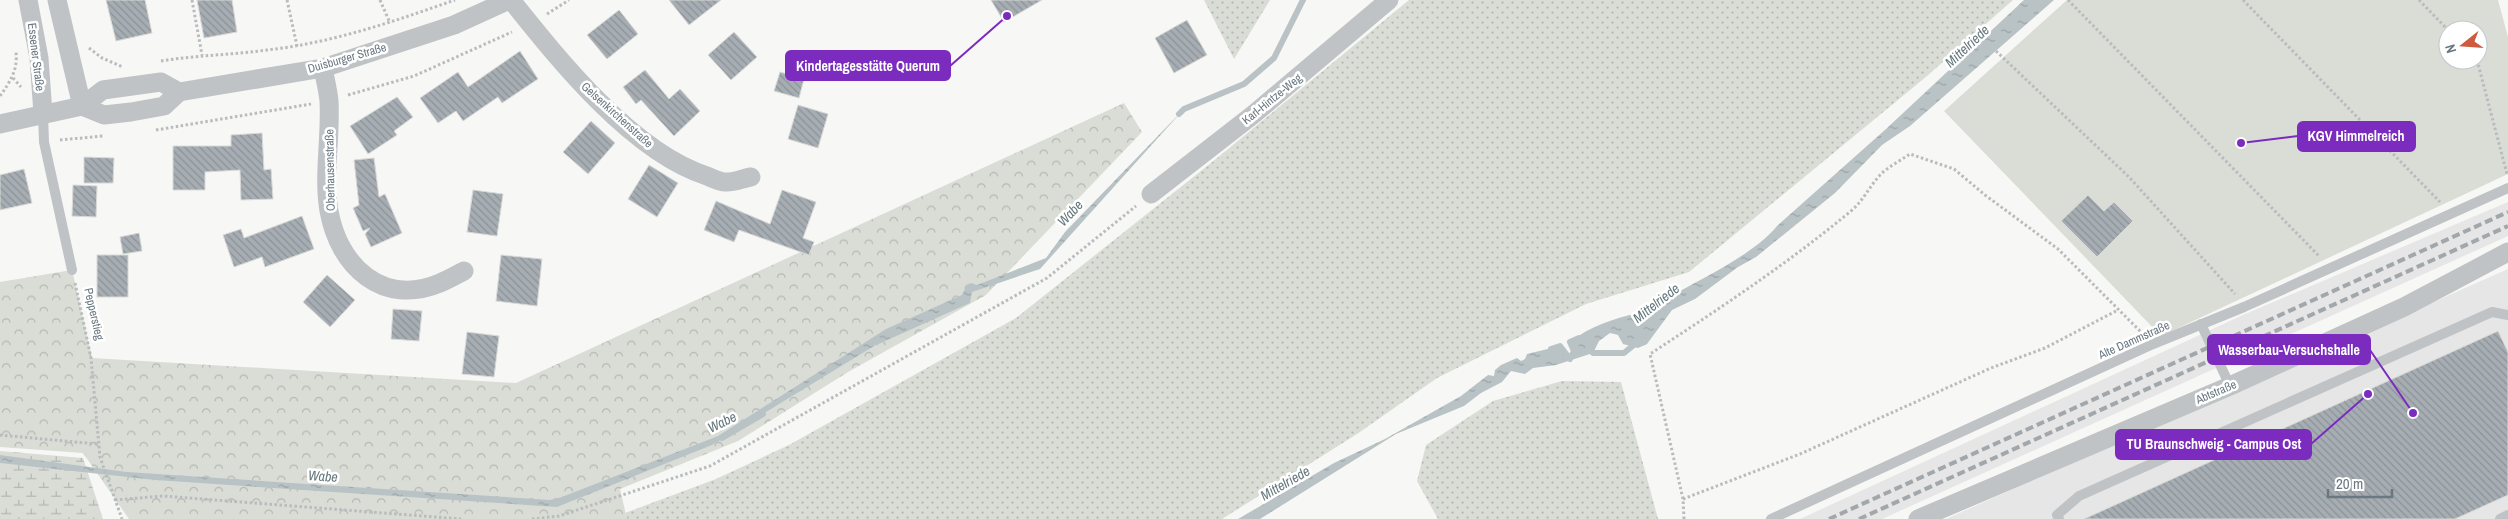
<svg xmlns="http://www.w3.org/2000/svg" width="2508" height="519" viewBox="0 0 2508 519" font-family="'Archivo Narrow',sans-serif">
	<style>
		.built { fill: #e5e6e5 }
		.grass { fill: url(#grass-dots) }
		.forest { fill: url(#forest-crowns) }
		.wetland { fill: url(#wetland-marsh) }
		.green { fill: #d9ddd6; fill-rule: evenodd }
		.water { fill: url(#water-ripples) }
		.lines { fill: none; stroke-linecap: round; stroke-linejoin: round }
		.stream { stroke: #b9c3c6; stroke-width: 6 }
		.building { fill: url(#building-back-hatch); stroke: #d9d9d7 }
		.path { stroke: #b9bcbe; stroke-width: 3; stroke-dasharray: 2.5 2.5; stroke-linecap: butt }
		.service { stroke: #bfc3c6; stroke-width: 10 }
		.minor { stroke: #bfc3c6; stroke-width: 19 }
		.rail { stroke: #a1a7ab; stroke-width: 4; stroke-dasharray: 8 4; stroke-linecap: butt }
		.labels { text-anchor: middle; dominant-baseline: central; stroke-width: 5; stroke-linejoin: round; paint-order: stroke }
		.street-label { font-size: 12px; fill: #6a7882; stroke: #fff }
		.water-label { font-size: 14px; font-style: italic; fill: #66787e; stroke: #fff }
		.leader { fill: none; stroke: #7b2cbf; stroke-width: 2 }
		.callout-dot { fill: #7b2cbf; stroke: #fff; stroke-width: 2 }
		.callout { fill: #7b2cbf; stroke: #7b2cbf; stroke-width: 2 }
		.callout-label { font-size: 14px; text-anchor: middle; font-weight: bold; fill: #fff }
	</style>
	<defs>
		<pattern id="grass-dots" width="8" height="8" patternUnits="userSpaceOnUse" patternTransform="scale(1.25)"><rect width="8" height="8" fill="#d9ddd6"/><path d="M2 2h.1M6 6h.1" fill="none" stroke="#b4b8b3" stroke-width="1.8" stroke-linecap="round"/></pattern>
		<pattern id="forest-crowns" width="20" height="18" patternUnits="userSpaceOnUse" patternTransform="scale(1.25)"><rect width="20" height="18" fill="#d9ddd6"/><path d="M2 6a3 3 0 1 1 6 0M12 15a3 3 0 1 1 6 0" fill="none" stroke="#b4b8b3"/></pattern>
		<pattern id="wetland-marsh" width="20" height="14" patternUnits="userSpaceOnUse" patternTransform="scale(1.25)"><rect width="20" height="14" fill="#d9ddd6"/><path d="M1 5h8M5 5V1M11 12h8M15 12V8" fill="none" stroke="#b4b8b3"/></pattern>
		<pattern id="water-ripples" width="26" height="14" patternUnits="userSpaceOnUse" patternTransform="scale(1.25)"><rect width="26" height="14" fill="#b9c3c6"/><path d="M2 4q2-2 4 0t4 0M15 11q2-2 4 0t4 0" fill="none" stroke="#9aa3a6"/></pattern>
		<pattern id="building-back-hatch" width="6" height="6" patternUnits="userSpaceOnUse" patternTransform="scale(1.25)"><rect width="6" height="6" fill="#a7aeb3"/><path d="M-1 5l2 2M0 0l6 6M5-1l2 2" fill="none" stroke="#8c9297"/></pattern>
	</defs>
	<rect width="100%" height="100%" fill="#f7f7f5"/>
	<g class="built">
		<polygon points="2508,202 2508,236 1882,519 1800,519 2243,315"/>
		<polygon points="2508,269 2508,519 1946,519"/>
	</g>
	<g class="grass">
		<polygon points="1204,0 1270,0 1234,59"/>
		<polygon points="1409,0 2013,0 1927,76 1689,272 1586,304 1437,378 1357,434 1222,519 627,519 625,513 716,479 789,445 1016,318 1216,159"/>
		<polygon points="1562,381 1621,382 1658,519 1438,519 1417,481 1426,445 1493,401"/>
	</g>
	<polygon class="forest" points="1124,103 1142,132 986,295 848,372 738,441 620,489 627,519 129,519 83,453 0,447 0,282 72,270 92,358 516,383"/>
	<polygon class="wetland" points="0,451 83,458 103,519 0,519"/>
	<path class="green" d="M2067,0H2498L2508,37V174L2161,336L1944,111ZM2448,30H2478V60H2448Z"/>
	<g class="water">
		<path d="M2024,0H2054L1910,126L1882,145L1835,193L1756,257L1738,267L1695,299L1672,310L1647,344L1638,348L1623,344L1618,335L1610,333L1599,341L1593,353L1556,365L1533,368L1525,374L1511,371L1502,382L1481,393L1464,406L1396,434L1260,519H1238L1334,463L1385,439L1461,396L1488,375L1494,376L1495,370L1501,365L1517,358L1521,361L1525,359L1527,354L1560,346L1570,359L1574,351L1570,342C1589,327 1614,318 1639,313C1643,313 1647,315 1650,314C1660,312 1669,297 1680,291C1709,275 1756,252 1777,226L1886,129Z"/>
		<polygon points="1184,109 1040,269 972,292 970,303 874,346 712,445 557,507 155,480 0,463 0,455 127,472 550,500 562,497 718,436 886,329 962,295 967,285 971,283 977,285 1046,258 1065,232"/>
	</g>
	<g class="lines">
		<g class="stream">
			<polyline points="1179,114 1184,109 1244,84 1274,58 1303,0"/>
			<polyline points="1588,348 1593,353 1624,353 1635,344 1636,340"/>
			<polyline points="1551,349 1560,346 1570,359 1574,351 1570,342 1579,338 1581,341"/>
			<polyline points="722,438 763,414"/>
		</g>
	</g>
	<g class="building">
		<polygon points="106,0 145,0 152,33 116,41"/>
		<polygon points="197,0 232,0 237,32 204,38"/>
		<polygon points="669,0 721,0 689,25"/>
		<polygon points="991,0 1042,0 1004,22"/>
		<polygon points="619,10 638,34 607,59 587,35"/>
		<polygon points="1187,20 1207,55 1174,73 1155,38"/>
		<polygon points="734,32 757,57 731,80 708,55"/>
		<polygon points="520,51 538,79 502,103 498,97 463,121 456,111 438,123 420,98 458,72 468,87"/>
		<polygon points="645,70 669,99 680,89 700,111 674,136 641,100 636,104 623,87"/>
		<polygon points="780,72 804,79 799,98 774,91"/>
		<polygon points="397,97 413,117 394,131 397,135 368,154 350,126"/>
		<polygon points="798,105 828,114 818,148 788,139"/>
		<polygon points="591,121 615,143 588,174 563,152"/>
		<polygon points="262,133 264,170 271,169 273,199 241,200 240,170 205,172 205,190 173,190 173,146 231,146 231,135"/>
		<polygon points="84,157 114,158 113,183 84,183"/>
		<polygon points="374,158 379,197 385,194 402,233 371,247 365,234 370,228 363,231 353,208 359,205 354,160"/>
		<polygon points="649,165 678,183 657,217 628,199"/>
		<polygon points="24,169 32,203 0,210 0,175"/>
		<polygon points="73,185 97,186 96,217 72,216"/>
		<polygon points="473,190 503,194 497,236 467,232"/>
		<polygon points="782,190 816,202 803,238 814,242 809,255 739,230 734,242 704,230 716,201 770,224"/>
		<polygon points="2088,195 2104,211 2114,202 2133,221 2097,257 2061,221"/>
		<polygon points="302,216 314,249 265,267 262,257 234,267 223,235 241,229 244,238"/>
		<polygon points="139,233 142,251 123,254 120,237"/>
		<rect x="97" y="255" width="31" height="42"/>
		<polygon points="501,255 542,259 537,306 496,301"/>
		<polygon points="327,275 355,300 330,327 303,302"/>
		<polygon points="393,309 422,311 419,341 391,339"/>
		<polygon points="2498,331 2508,352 2508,495 2455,519 2084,519"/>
		<polygon points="467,332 499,336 494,377 462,374"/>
	</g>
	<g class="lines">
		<g class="path">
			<polyline points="192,0 202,55"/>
			<polyline points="287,0 297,46"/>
			<polyline points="380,0 390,23"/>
			<polyline points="2068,0 2319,256"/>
			<polyline points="2243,0 2440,202"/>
			<polyline points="2419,0 2448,30"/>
			<polyline points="547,14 569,0"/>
			<polyline points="89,48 102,58 123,67"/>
			<polyline points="1996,51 2129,177 2235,294"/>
			<polyline points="2477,60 2507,174"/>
			<path d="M161,61C197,55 232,55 267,50C332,43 395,21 455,0"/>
			<polyline points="13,78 21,87"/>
			<polyline points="348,95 414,76 512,32"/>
			<path d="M0,96C10,82 18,70 16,52"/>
			<polyline points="156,130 311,104"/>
			<polyline points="60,140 103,136"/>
			<polyline points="75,283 91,358 100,457 122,519"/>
			<polyline points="0,435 97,444"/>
			<polyline points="1683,499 1800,454 1991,368 2045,348 2118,310"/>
			<polyline points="115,500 163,496 461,519"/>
			<polyline points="532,519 559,516 710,466 1047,278 1136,206"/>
			<path d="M1684,519L1683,499L1650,354C1719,309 1787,264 1851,211C1864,200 1870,185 1882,173C1890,166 1901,160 1910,154L1954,169L1985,195L2058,249L2142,333"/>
		</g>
		<g class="service">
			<polyline points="43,114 44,142 72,270"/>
			<polyline points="2201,324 2230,386"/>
			<polyline points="1771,519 2153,344 2244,307 2508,188"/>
			<polyline points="2059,519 2057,515 2079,496 2492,312 2508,315"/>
			<polyline points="2500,519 2508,515"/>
		</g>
		<g class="minor">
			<polyline points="28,0 39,58 43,114"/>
			<polyline points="57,0 82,106"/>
			<path d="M511,0C559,60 632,152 707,176C712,178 720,182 725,182C733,183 744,178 751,177"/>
			<path d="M323,68C325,79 328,90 329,101C331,138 323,176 329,211C339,267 383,307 440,283C448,280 456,275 464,271"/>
			<polyline points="82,106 104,115 131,112 164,106 179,92 323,68 454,25 509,0"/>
			<polyline points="0,124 82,106 103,90 161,82 179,92"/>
			<polyline points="1151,194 1254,114 1389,0"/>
			<polyline points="1918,519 2230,386 2404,307 2508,252"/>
		</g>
		<g class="rail">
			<polyline points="1829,519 2508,212"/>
			<polyline points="1859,519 2508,226"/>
		</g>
	</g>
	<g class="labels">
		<g class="street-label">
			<text transform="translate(36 57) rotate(83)">Essener Straße</text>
			<text transform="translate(347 58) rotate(-16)">Duisburger Straße</text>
			<text transform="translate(1272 99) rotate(-39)">Karl-Hintze-Weg</text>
			<text transform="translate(617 115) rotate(42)">Gelsenkirchenstraße</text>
			<text transform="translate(330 170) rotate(-91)">Oberhausenstraße</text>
			<text transform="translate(94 314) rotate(77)">Pepperstieg</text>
			<text transform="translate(2134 340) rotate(-24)">Alte Dammstraße</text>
			<text transform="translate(2216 392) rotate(-23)">Abtstraße</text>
		</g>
		<g class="water-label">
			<text transform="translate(1967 46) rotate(-43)">Mittelriede</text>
			<text transform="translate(1070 213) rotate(-47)">Wabe</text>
			<text transform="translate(1656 303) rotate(-38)">Mittelriede</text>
			<text transform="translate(722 422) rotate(-26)">Wabe</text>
			<text transform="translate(323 476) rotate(4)">Wabe</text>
			<text transform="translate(1285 483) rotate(-30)">Mittelriede</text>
		</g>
	</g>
	<path class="leader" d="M1007 16L950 66M2241 143L2298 136M2413 413L2370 350M2368 394L2311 444"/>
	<g class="callout-dot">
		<circle cx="1007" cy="16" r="5"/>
		<circle cx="2241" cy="143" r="5"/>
		<circle cx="2413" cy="413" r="5"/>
		<circle cx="2368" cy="394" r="5"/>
	</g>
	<g class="callout">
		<rect x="786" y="51" width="164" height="29" rx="5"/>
		<rect x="2298" y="122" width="117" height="29" rx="5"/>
		<rect x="2208" y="335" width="162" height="29" rx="5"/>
		<rect x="2116" y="430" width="195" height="29" rx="5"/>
	</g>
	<g class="callout-label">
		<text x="868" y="71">Kindertagesstätte Querum</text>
		<text x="2356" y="141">KGV Himmelreich</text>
		<text x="2289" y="355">Wasserbau-Versuchshalle</text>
		<text x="2214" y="449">TU Braunschweig - Campus Ost</text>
	</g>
	<g transform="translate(2463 45) rotate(253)"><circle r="24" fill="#ffffff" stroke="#c3c9cd"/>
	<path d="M0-4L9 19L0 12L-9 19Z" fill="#cd5b3f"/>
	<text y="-8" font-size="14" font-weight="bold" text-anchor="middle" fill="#6a7882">N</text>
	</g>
	<path d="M2328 489v8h64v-8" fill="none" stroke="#6a7882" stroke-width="2.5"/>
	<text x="2336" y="489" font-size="15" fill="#6a7882" stroke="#ffffff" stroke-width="4" paint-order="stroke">20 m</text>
</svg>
